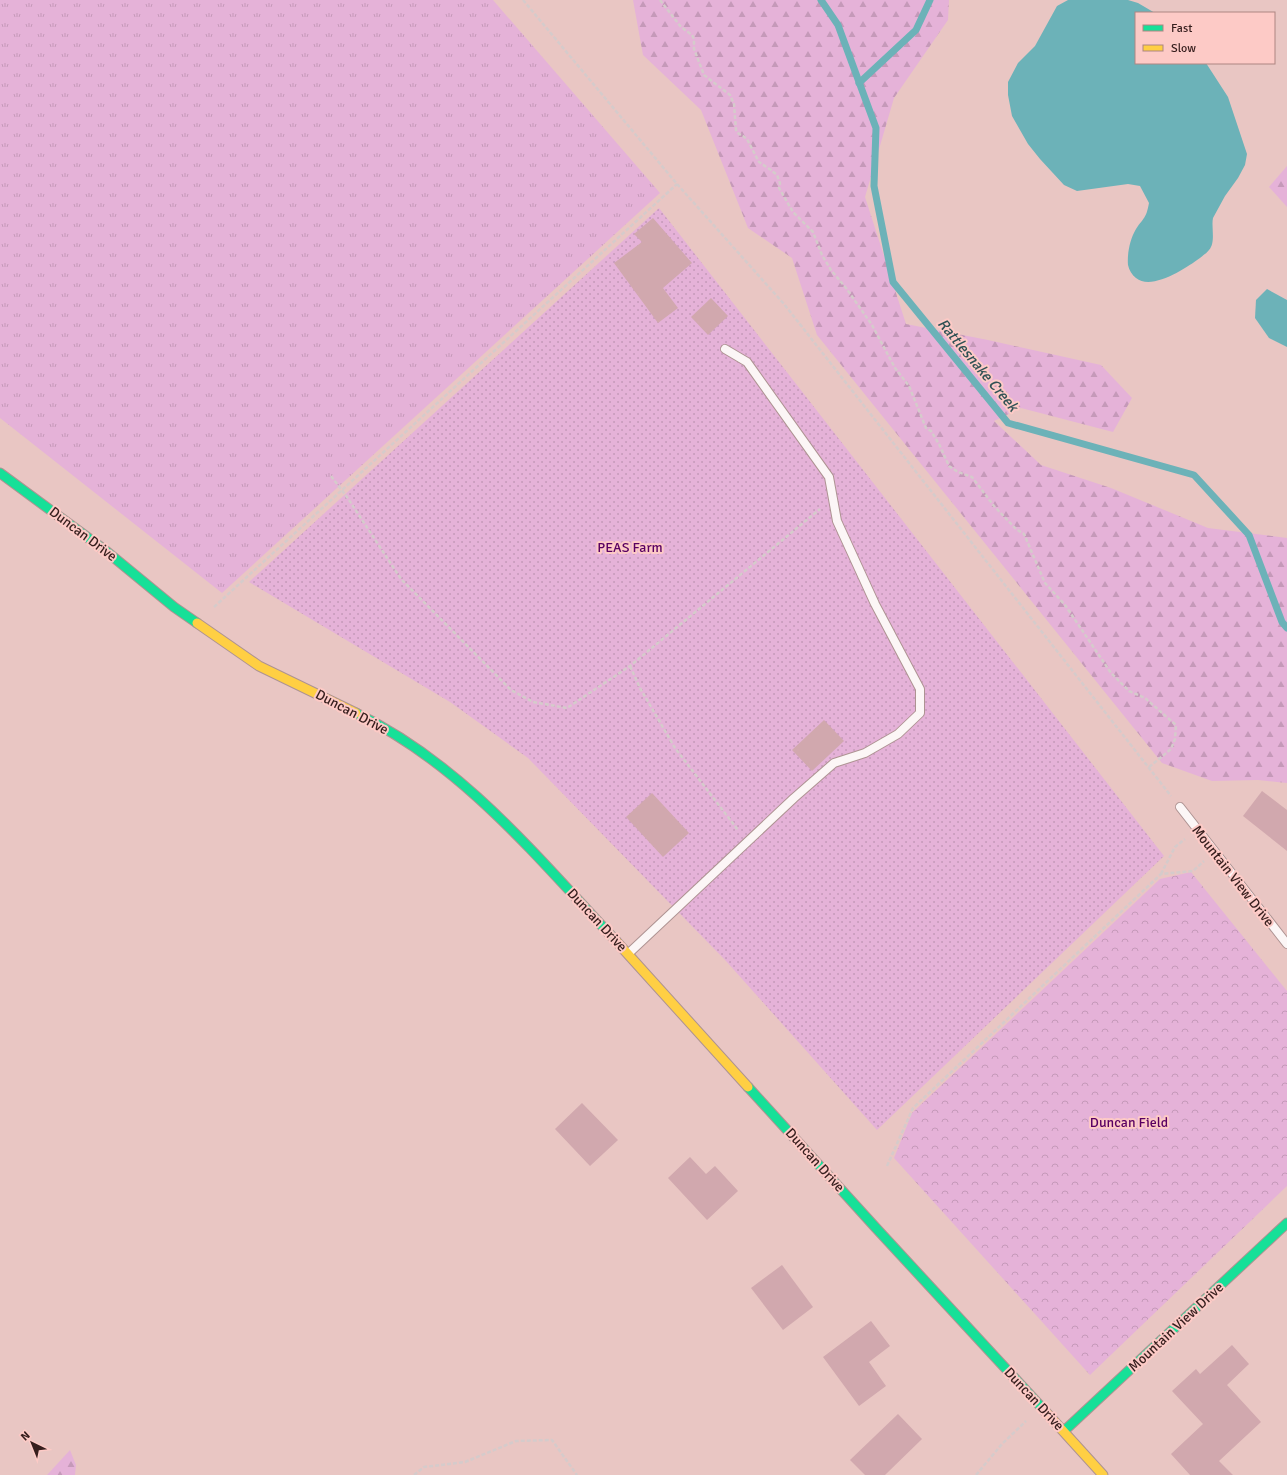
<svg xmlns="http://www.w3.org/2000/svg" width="1287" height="1475" viewBox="0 0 1287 1475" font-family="Signika,sans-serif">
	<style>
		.grass { fill: url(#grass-tufts) }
		.forest { fill: url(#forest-firs) }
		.park { fill: url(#park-crowns) }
		.garden { fill: url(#garden-dots) }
		.water { fill: #6cb2b8 }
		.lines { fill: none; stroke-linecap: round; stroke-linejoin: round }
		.stream { stroke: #6cb2b8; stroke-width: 7 }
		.building { fill: #d1a8ae }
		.lane-casing { stroke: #ae9392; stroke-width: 10 }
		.fast-casing { stroke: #ae9392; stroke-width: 11 }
		.slow-casing { stroke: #ae9392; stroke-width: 11 }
		.path { stroke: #d5cbcb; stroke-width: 2.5; stroke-dasharray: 4 2; stroke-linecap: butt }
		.lane { stroke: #fcf6f6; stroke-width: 8 }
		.fast { stroke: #16e098; stroke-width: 9 }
		.slow { stroke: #ffcf43; stroke-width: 9 }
		.labels { text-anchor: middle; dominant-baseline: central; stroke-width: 4; stroke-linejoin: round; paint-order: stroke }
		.street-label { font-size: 14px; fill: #361e1d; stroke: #fdcac6 }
		.park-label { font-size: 14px; fill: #590062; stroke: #fdcac6 }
		.water-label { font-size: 15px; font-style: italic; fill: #2f5154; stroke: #fdcac6 }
	</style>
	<defs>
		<pattern id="grass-tufts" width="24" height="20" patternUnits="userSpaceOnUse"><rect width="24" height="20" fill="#e5b2d8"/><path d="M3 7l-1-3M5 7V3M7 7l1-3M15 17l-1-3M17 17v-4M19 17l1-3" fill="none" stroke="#c599b9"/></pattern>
		<pattern id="forest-firs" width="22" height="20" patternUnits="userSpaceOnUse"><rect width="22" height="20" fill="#e5b2d8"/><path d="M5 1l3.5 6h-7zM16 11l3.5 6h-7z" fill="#c599b9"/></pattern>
		<pattern id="park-crowns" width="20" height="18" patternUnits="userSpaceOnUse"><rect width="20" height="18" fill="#e5b2d8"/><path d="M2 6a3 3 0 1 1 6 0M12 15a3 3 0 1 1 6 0" fill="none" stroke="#c599b9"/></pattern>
		<pattern id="garden-dots" width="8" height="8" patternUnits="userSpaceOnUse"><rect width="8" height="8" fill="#e5b2d8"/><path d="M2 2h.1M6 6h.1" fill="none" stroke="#c599b9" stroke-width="1.8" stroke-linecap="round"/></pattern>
	</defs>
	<rect width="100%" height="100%" fill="#e9c6c3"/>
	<polygon class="grass" points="0,0 493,0 660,193 222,593 0,418"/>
	<g class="forest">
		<polygon points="633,0 949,0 948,20 894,98 865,197 906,324 988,340 1101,365 1132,398 1113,432 1021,408 994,421 1041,465 1111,488 1208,528 1287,538 1287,783 1258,780 1212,781 1162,763 817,335 792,258 748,228 701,110 643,55"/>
		<polygon points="1287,166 1287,207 1269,187"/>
		<polygon points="70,1450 76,1465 75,1475 47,1475"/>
	</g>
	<polygon class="park" points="1191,872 1287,991 1287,1186 1090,1375 894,1158 912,1113 1160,879"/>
	<polygon class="garden" points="659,208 1164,856 877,1130 726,961 528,758 450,702 249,582"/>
	<g class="water">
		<path d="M1068,0H1128L1138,3L1155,13H1136V63H1206L1228,97L1247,154L1245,165L1238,178L1225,196L1213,218C1211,227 1216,242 1209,250C1207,253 1202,256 1200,258C1186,268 1152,291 1136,278C1132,275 1129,270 1128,265C1127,254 1130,239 1136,229C1144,217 1146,219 1149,203L1140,186L1128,184L1077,191L1064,185L1040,159L1028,144L1012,116L1008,95V82L1018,63L1035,46L1057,6Z"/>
		<polygon points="1267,289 1287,300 1287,347 1269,338 1255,318 1256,300"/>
	</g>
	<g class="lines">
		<g class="stream">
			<polyline points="821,0 838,25 876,128 874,186 893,282 1008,423 1194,475 1249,535 1282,622 1287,628"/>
			<polyline points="859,83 916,30 930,0"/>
		</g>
	</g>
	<g class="building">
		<polygon points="653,218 692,263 663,288 678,308 658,323 614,263 642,242 634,234"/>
		<polygon points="711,298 728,316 708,335 691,317"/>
		<polygon points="824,720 844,741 812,771 792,750"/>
		<polygon points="1262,791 1287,810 1287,851 1243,816"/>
		<polygon points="652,793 689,833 663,857 626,817"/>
		<polygon points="582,1103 618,1140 590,1166 555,1129"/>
		<polygon points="690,1157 706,1174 715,1166 738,1191 707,1220 668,1178"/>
		<polygon points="782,1265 813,1307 783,1330 751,1288"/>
		<polygon points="871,1321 890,1346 869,1362 886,1386 859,1406 823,1357"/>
		<polygon points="1232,1345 1249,1364 1227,1385 1261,1422 1219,1461 1233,1475 1190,1475 1171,1454 1203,1424 1172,1391 1196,1369 1200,1374"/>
		<polygon points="898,1414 922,1439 885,1475 865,1475 850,1460"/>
	</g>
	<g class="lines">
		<defs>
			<g id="lane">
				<polyline points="1180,807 1287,944"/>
				<polyline points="629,953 794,798 834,763 865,753 898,734 920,713 920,689 875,604 837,521 829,477 747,362 725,349"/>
			</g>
			<g id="fast">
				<polyline points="0,473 106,551 174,607 197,623"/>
				<path d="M356,713C462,764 537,857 616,941"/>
				<polyline points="748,1087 876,1228 1044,1410"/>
				<polyline points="1064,1431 1287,1223"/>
			</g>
			<g id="slow">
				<polyline points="197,623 259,666 356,713"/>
				<polyline points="616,941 748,1087"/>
				<polyline points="1044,1410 1103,1475"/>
			</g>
		</defs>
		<use href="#lane" class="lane-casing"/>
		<use href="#fast" class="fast-casing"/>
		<use href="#slow" class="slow-casing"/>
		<g class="path">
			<polyline points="523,0 677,184 784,304 1171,796"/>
			<polyline points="660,0 681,27 692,35 694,39 694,49 704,75 730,95 734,104 736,130 739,134 743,136 747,139 759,162 771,170 777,175 780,183 779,188 793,212 813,232 822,255 831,270 846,288 872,325 895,368 909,386 926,428 931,431 939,444 949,466 958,472 972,477 994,506 1016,529 1024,534 1045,583 1065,605 1111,673 1129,691 1145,698 1176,725 1175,739 1171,749 1148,768"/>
			<polyline points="331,476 347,497 401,579 511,690 533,702 567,708 630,666 820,509"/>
			<polyline points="214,607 677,184"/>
			<polyline points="630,666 640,688 675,748 738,830"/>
			<polyline points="1161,874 1175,847 1185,839"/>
			<polyline points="887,1166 913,1108 1161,874 1193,871 1204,861"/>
			<polyline points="414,1475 424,1467 465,1462 516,1441 552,1440 577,1475"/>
			<polyline points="976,1475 1002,1444 1026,1421"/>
		</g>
		<use href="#lane" class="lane"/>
		<use href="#fast" class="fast"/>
		<use href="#slow" class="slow"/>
	</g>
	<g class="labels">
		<g class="street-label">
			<text transform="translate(83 534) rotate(37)">Duncan Drive</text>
			<text transform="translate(352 712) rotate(28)">Duncan Drive</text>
			<text transform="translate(1233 876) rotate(52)">Mountain View Drive</text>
			<text transform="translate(597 920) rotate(47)">Duncan Drive</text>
			<text transform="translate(815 1160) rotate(48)">Duncan Drive</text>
			<text transform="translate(1176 1327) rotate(-43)">Mountain View Drive</text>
			<text transform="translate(1034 1399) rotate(47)">Duncan Drive</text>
		</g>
		<g class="park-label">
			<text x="630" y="547">PEAS Farm</text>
			<text x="1129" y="1122">Duncan Field</text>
		</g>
		<g class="water-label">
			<text transform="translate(978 365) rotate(50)">Rattlesnake Creek</text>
		</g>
	</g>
	<rect x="1135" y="12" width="140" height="52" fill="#fdcac6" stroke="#ad8582"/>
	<rect x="1143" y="25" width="20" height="6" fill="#16e098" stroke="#ad8582"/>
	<text x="1171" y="32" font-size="12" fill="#361e1d">Fast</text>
	<rect x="1143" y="45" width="20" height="6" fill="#ffcf43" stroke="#ad8582"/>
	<text x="1171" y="52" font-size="12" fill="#361e1d">Slow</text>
	<g transform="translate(32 1443) rotate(317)" stroke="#fdcac6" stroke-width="3" paint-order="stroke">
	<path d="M0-3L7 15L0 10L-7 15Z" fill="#361e1d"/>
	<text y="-6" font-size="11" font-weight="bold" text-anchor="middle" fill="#361e1d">N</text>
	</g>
</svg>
